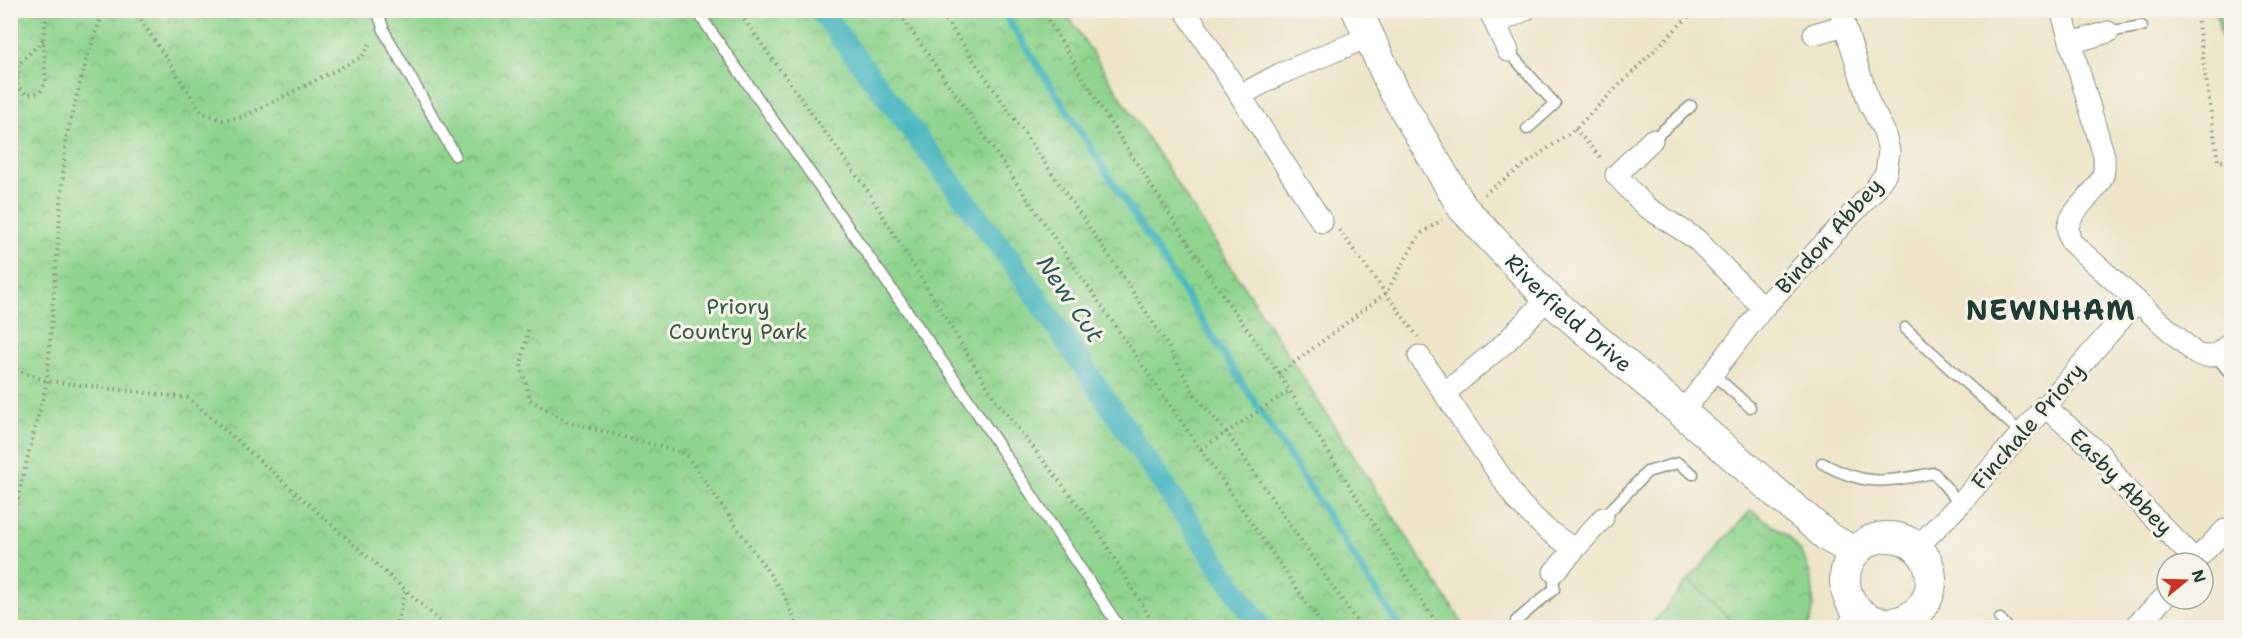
<svg xmlns="http://www.w3.org/2000/svg" width="2242" height="638" viewBox="0 0 2242 638" font-family="'Shantell Sans',sans-serif">
	<style>
		.grass { fill: url(#grass-tufts); stroke: #568861; stroke-width: 1.5 }
		.park { fill: url(#park-crowns); stroke: #568861; stroke-width: 1.5 }
		.garden { fill: url(#garden-dots); stroke: #568861; stroke-width: 1.5 }
		.lines { fill: none; stroke-linecap: round; stroke-linejoin: round }
		.stream { stroke: #47b6bf; stroke-width: 7 }
		.canal { stroke: #47b6bf; stroke-width: 22 }
		.lane-casing { stroke: #86917e; stroke-width: 13 }
		.street-casing { stroke: #86917e; stroke-width: 23 }
		.secondary-casing { stroke: #86917e; stroke-width: 32 }
		.path { stroke: #86917e; stroke-width: 4; stroke-dasharray: 1.5 4.5; stroke-linecap: butt }
		.lane { stroke: #fff; stroke-width: 10 }
		.street { stroke: #fff; stroke-width: 21 }
		.secondary { stroke: #fff; stroke-width: 30 }
		.labels { text-anchor: middle; dominant-baseline: central; stroke-width: 6; stroke-linejoin: round; paint-order: stroke }
		.street-label { font-size: 22px; fill: #1f3d34; stroke: #f7f3e8 }
		.park-label { font-size: 22px; fill: #355b46; stroke: #f7f3e8 }
		.water-label { font-size: 24px; font-style: italic; fill: #295b57; stroke: #f7f3e8 }
		.district-label { font-size: 28px; font-weight: bold; letter-spacing: 1.5px; fill: #1f3d34; stroke: #f7f3e8 }
	</style>
	<defs>
		<pattern id="grass-tufts" width="24" height="20" patternUnits="userSpaceOnUse" patternTransform="scale(1.5)"><rect width="24" height="20" fill="#8ed48e"/><path d="M3 7l-1-3M5 7V3M7 7l1-3M15 17l-1-3M17 17v-4M19 17l1-3" fill="none" stroke="#73ad75"/></pattern>
		<pattern id="park-crowns" width="20" height="18" patternUnits="userSpaceOnUse" patternTransform="scale(1.5)"><rect width="20" height="18" fill="#8ed48e"/><path d="M2 6a3 3 0 1 1 6 0M12 15a3 3 0 1 1 6 0" fill="none" stroke="#73ad75"/></pattern>
		<pattern id="garden-dots" width="8" height="8" patternUnits="userSpaceOnUse" patternTransform="scale(1.5)"><rect width="8" height="8" fill="#8ed48e"/><path d="M2 2h.1M6 6h.1" fill="none" stroke="#73ad75" stroke-width="1.8" stroke-linecap="round"/></pattern>
	</defs>
	<rect width="100%" height="100%" fill="#f7f3e8"/>
	<filter id="ink" filterUnits="userSpaceOnUse"><feTurbulence type="fractalNoise" baseFrequency=".0167" numOctaves="2"/><feDisplacementMap in="SourceGraphic" scale="12" xChannelSelector="R" yChannelSelector="G"/><feConvolveMatrix kernelMatrix="1 2 1 2 8 2 1 2 1" color-interpolation-filters="sRGB"/></filter>
	<filter id="wash" filterUnits="userSpaceOnUse"><feTurbulence type="fractalNoise" baseFrequency=".008" numOctaves="4" result="noise"/><feDisplacementMap in="SourceGraphic" scale="24" xChannelSelector="R" yChannelSelector="G"/><feGaussianBlur stdDeviation="1.35" result="paint"/><feColorMatrix in="noise" values="0 0 0 0 0 0 0 0 0 0 0 0 0 0 0 0 0 1.4 0 .05"/><feComposite in="paint" operator="in"/></filter>
	<g filter="url(#wash)">
		<rect width="100%" height="100%" fill="#eee5c9"/>
		<polygon class="grass" points="1689,579 1738,627 1649,628"/>
		<g class="park">
			<polygon points="10,11 1065,11 1465,627 11,627"/>
			<path d="M1751,510C1764,520 1782,530 1793,542C1812,563 1819,602 1808,627H1738L1689,579Z"/>
		</g>
		<polygon class="garden" points="2216,11 2231,11 2231,90"/>
		<g class="lines">
			<polyline class="stream" points="1002,10 1400,628"/>
			<polyline class="canal" points="820,10 1013,263 1261,628"/>
		</g>
	</g>
	<g filter="url(#ink)">
		<g class="lines">
			<defs>
				<g id="lane">
					<polyline points="377,10 385,33 455,155"/>
					<polyline points="696,10 956,381 1120,628"/>
					<polyline points="2108,32 2142,26"/>
					<polyline points="1508,51 1555,104 1527,129"/>
					<polyline points="1652,140 1691,106"/>
					<polyline points="1905,328 2020,432"/>
					<polyline points="2216,356 2232,376"/>
					<polyline points="1713,374 1750,407"/>
					<path d="M1822,463C1866,487 1886,482 1934,473L1960,504"/>
					<polyline points="1603,518 1647,472 1678,463 1693,474"/>
					<polyline points="2000,619 2008,628"/>
					<polyline points="1516,621 1554,589 1554,572"/>
				</g>
				<g id="street">
					<polyline points="1185,10 1322,222"/>
					<polyline points="1489,10 1508,51"/>
					<path d="M2061,10L2104,156C2104,162 2105,169 2103,175C2095,200 2058,212 2071,242L2196,354C2213,360 2220,353 2232,341"/>
					<polyline points="1496,24 1525,10"/>
					<polyline points="1814,34 1845,25"/>
					<polyline points="2071,43 2108,32"/>
					<polyline points="1241,95 1280,74 1368,37"/>
					<polyline points="1652,140 1616,175 1645,206 1696,239 1763,308"/>
					<polyline points="1419,356 1518,502 1546,529 1574,549"/>
					<polyline points="1445,393 1506,342 1548,298"/>
					<polyline points="2044,406 2099,453 2126,489 2195,560"/>
					<polyline points="1682,413 1763,308 1873,192 1886,173 1889,151 1884,131 1869,103 1840,10"/>
					<polyline points="1917,547 1960,504 2136,302"/>
					<polyline points="2193,563 2225,530"/>
					<polyline points="1554,572 1603,518"/>
					<polyline points="1846,628 1859,613"/>
					<polyline points="2133,628 2167,595"/>
				</g>
				<g id="secondary">
					<path id="s1" d="M1357,10L1394,91L1462,207L1548,298L1828,537L1854,552"/>
					<circle cx="1888" cy="580" r="43"/>
				</g>
			</defs>
			<use href="#lane" class="lane-casing"/>
			<use href="#street" class="street-casing"/>
			<use href="#secondary" class="secondary-casing"/>
			<g class="path">
				<polyline points="134,10 202,112 222,120 243,117 362,57 372,41"/>
				<polyline points="737,10 867,190 995,399 1097,529 1156,628"/>
				<polyline points="897,10 1324,628"/>
				<polyline points="939,10 1118,269 1168,346 1195,395 1227,433 1361,628"/>
				<polyline points="1042,10 1108,119 1215,284 1279,374 1439,628"/>
				<polyline points="2196,10 2218,161 2232,162"/>
				<polyline points="43,40 18,65 17,86 26,94 40,93 46,81 43,40 47,10"/>
				<polyline points="1575,129 1603,160"/>
				<polyline points="1484,194 1575,129 1695,10"/>
				<polyline points="1339,230 1418,337"/>
				<polyline points="528,330 521,365 530,400 568,422 685,453 783,593 798,628"/>
				<polyline points="10,368 47,381 189,398 448,628"/>
				<polyline points="1279,374 1386,293 1420,234 1442,220"/>
				<polyline points="1201,449 1289,391"/>
				<polyline points="10,540 16,504 47,381 66,138 86,61 104,10"/>
				<polyline points="395,628 406,590"/>
			</g>
			<use href="#lane" class="lane"/>
			<use href="#street" class="street"/>
			<use href="#secondary" class="secondary"/>
		</g>
	</g>
	<g class="labels">
		<g class="street-label">
			<text transform="translate(1829 236) rotate(-48)">Bindon Abbey</text>
			<text stroke="none"><textPath href="#s1" startOffset="374">Riverfield Drive</textPath></text>
			<text transform="translate(2028 426) rotate(-49)">Finchale Priory</text>
			<text transform="translate(2121 482) rotate(46)">Easby Abbey</text>
		</g>
		<g class="park-label">
			<text x="738" y="306">Priory<tspan x="738" dy="25">Country Park</tspan></text>
		</g>
		<g class="water-label">
			<text transform="translate(1070 299) rotate(56)">New Cut</text>
		</g>
		<g class="district-label">
			<text x="2051" y="310">NEWNHAM</text>
		</g>
	</g>
	<rect width="2242" height="638" fill="none" stroke="#f7f3e8" stroke-width="36"/>
	<g transform="translate(2185 581) rotate(71)"><circle r="28" fill="#f7f3e8" stroke="#a1aaa0" stroke-width="1.5"/>
	<path d="M0-4.5L10 22L0 15L-10 22Z" fill="#c8321e"/>
	<text y="-9" font-size="16" font-weight="bold" text-anchor="middle" fill="#1f3d34">N</text>
	</g>
</svg>
